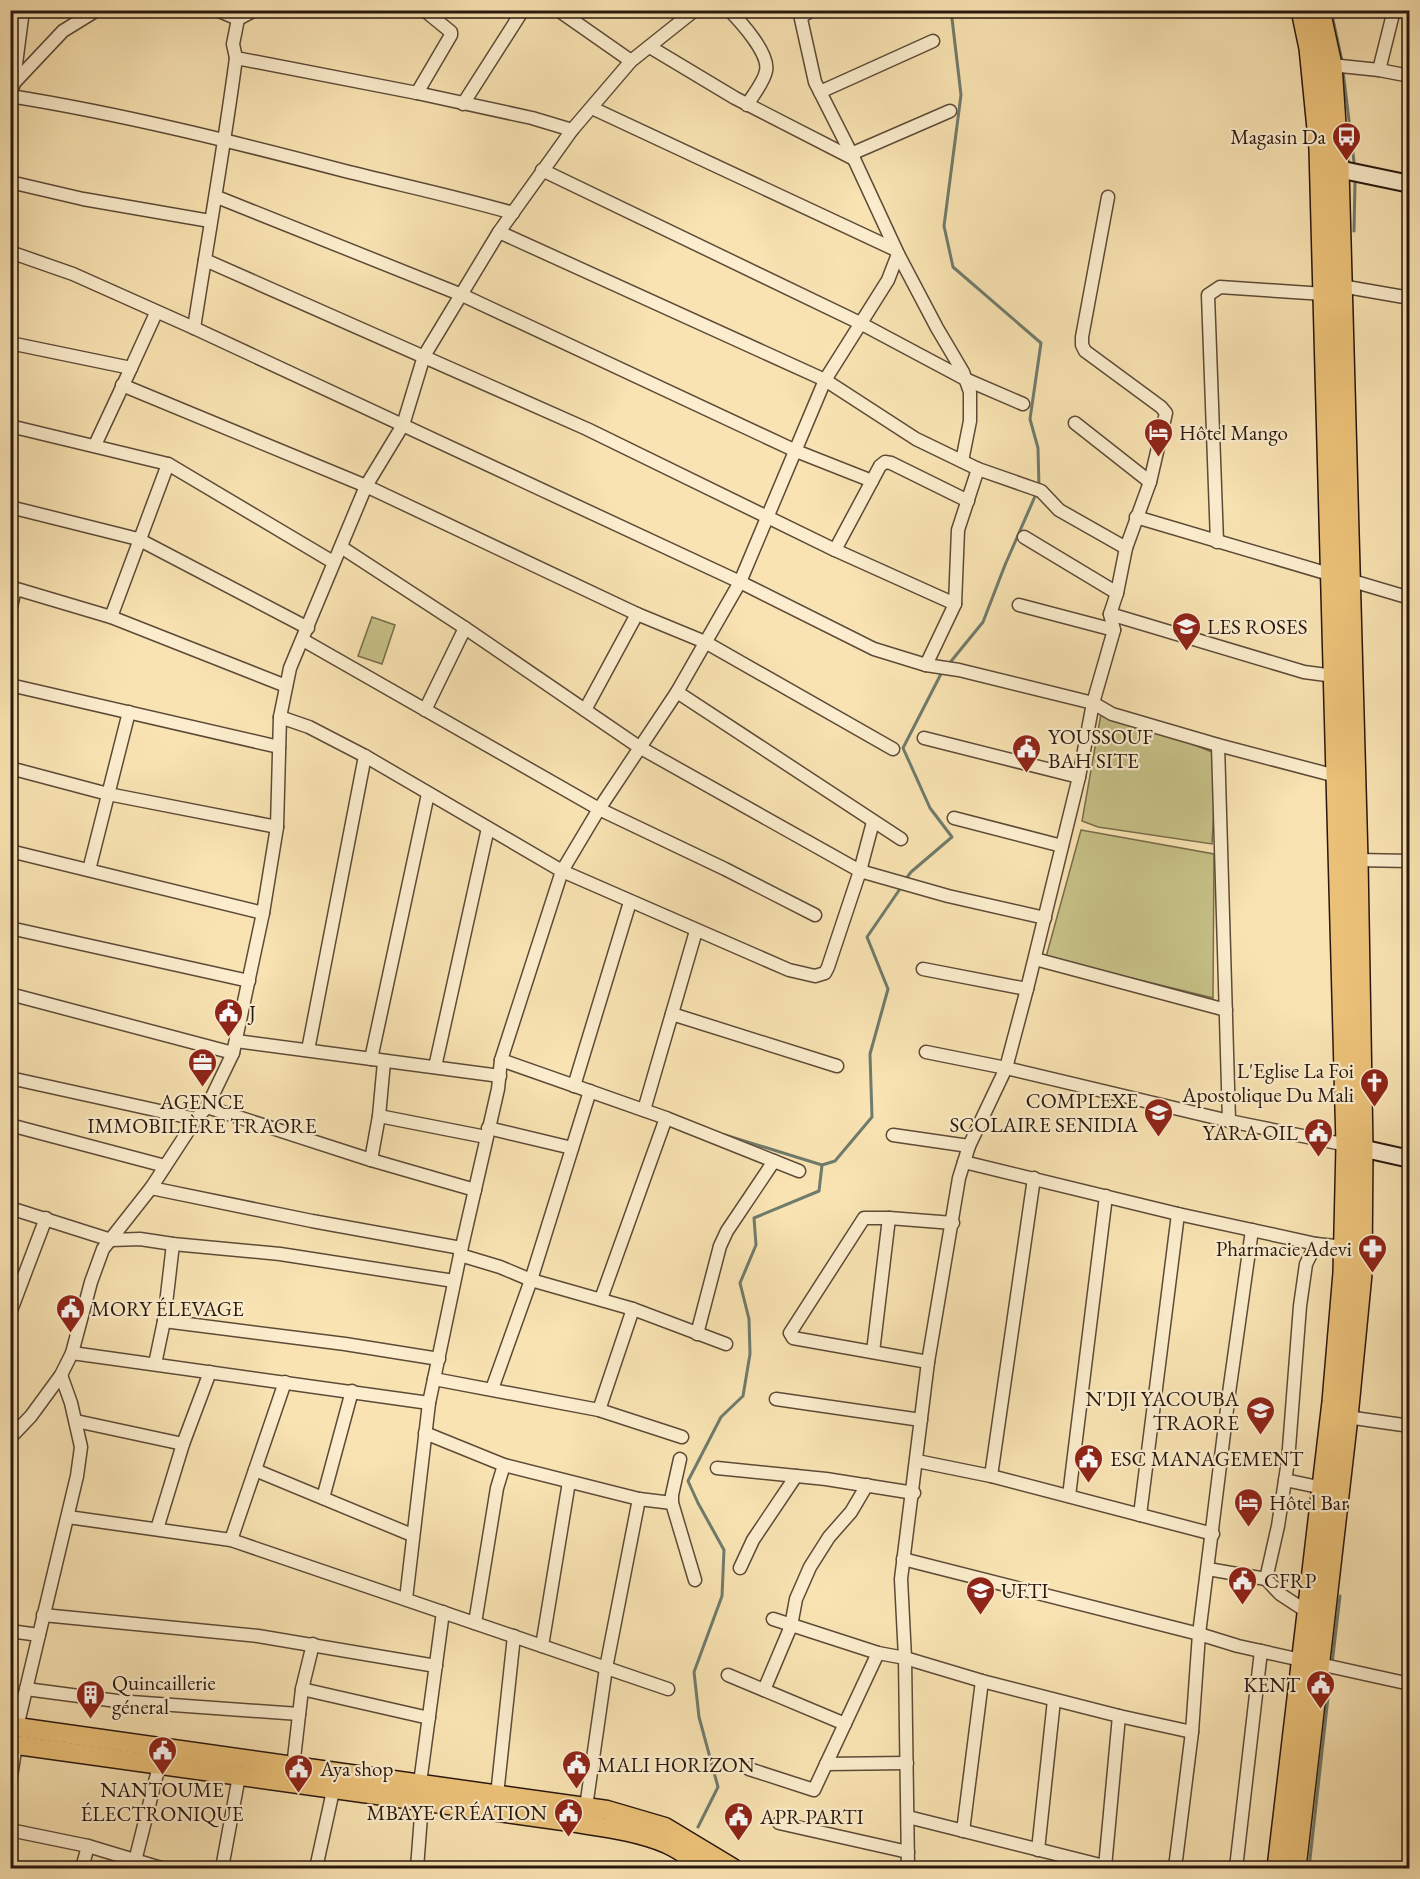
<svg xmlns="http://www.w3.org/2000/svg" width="1420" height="1879" viewBox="0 0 1420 1879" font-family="'EB Garamond',serif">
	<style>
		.pitch { fill: #c6c187; stroke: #786c4a; stroke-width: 1.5 }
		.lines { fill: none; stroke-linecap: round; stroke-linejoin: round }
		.stream { stroke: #6f7b6c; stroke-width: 3 }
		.street-casing { stroke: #5d4a37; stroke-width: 15 }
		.secondary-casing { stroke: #29170e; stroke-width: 20 }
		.primary-casing { stroke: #29170e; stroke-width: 21 }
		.highway-casing { stroke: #29170e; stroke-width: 24 }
		.street { stroke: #fbedcd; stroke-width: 12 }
		.secondary { stroke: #fbedcd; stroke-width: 16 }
		.primary { stroke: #ecc279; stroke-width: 18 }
		.highway { stroke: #ecc279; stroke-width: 21 }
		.labels { text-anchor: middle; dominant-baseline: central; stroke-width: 4.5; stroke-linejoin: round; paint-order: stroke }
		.poi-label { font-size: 21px; fill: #29170e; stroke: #fbedcd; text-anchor: start }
	</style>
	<rect width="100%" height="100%" fill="#f9e3b2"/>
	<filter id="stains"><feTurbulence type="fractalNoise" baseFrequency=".00333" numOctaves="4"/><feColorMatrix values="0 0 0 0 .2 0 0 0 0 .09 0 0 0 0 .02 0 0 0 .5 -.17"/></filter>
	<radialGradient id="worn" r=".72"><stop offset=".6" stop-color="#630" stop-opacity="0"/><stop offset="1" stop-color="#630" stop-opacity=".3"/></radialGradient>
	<g class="pitch">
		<polygon points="372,617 395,625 382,664 358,656"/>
		<polygon points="1102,708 1217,754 1212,844 1098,827 1082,821"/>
		<polygon points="1081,830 1214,854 1213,998 1046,957"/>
	</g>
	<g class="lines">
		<g class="stream">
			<polyline points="951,10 961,95 944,226 953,267 1041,343 1030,419 1038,448 1039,488"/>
			<polyline points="1331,10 1342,61"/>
			<polyline points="1343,71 1354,162"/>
			<polyline points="1354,231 1355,182"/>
			<polyline points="948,665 983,622 1005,565 1036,494"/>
			<polyline points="905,880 911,872 952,837 930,808 903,748 943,670"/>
			<polyline points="725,1135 822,1165"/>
			<polyline points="1332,1664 1340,1596"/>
			<polyline points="698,1827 718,1787 699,1717 694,1672 722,1596 724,1550 698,1503 688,1481 721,1417 743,1396 750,1354 749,1319 740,1283 756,1245 754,1218 819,1191 822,1165 835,1161 872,1117 870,1054 888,989 867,937 902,886"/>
			<polyline points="676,1866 677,1868"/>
			<polyline points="1309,1868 1331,1671"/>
		</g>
		<defs>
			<g id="street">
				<polyline points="217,10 238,19 255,10"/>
				<polyline points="558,10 631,61"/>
				<path d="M729,10C741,22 770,54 766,71C764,82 753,95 747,105"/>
				<polyline points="799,10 815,82 854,159 898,254 937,328 963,372 970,392 970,421 962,461"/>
				<polyline points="802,16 813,10"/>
				<polyline points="238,19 233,44 236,58 417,93 532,118 572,130"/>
				<polyline points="650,47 735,98 854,159"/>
				<polyline points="1331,65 1379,70 1410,76"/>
				<polyline points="1379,70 1394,10"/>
				<polyline points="13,84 63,31 97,10"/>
				<polyline points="13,87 23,10"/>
				<polyline points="820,92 933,41"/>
				<polyline points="417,93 451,35 451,32 424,10"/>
				<path d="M10,96C123,114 234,142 345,171C401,185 457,197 513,213"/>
				<polyline points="463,104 523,10"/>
				<polyline points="592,108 896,250"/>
				<polyline points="851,154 950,111"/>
				<polyline points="542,170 860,323 965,379 1023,404"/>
				<polyline points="10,182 83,199 210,221"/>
				<polyline points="217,197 462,295 796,451 872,481"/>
				<polyline points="499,232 825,380 916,439 978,469 1041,491 1059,510 1126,548"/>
				<polyline points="10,252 73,274 194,328 740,582 874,649 926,665 959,670 1093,703 1112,714 1218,745 1336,776"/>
				<polyline points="205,260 587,429 835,550 955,604"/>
				<polyline points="1341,286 1410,298"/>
				<path d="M194,328C208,238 224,149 236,58"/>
				<polyline points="10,343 131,368 95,445"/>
				<polyline points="131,368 156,313"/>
				<polyline points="122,385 366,486 637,614 705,642 893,749"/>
				<polyline points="1075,423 1150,482"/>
				<polyline points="10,426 168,464 333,562"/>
				<polyline points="10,507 138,539 308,628"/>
				<polyline points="1136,517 1410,598"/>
				<polyline points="1024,537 1117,593"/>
				<polyline points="1217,542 1208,295 1220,287 1324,294"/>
				<polyline points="341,547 465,628 639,747 860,871 948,896 1045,918"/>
				<polyline points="835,550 880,466 885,462 891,463 968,501"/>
				<polyline points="10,587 111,617 286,686"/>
				<polyline points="1019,605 1114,630"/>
				<polyline points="10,611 15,589"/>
				<polyline points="1110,614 1304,672 1334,676"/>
				<polyline points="111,617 168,464"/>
				<polyline points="303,640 599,809 725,869 815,915"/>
				<polyline points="926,665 955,604 958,530 978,469"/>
				<polyline points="10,685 279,747"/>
				<polyline points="677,692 901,839"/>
				<polyline points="425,710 465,628"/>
				<polyline points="585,710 637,614"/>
				<polyline points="280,717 309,727 365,756 562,871 789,970 815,976 825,973 828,967 860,871 873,822"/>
				<polyline points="924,738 1079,777"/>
				<polyline points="1218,745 1229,1121"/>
				<polyline points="10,768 108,794 277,827"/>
				<polyline points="954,818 1062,846"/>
				<polyline points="10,851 263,913"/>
				<polyline points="1357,860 1410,861"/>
				<polyline points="89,870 129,712"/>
				<polyline points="10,928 249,981"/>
				<polyline points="1035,959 1226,1010"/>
				<polyline points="923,969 1027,989"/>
				<polyline points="10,994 233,1053"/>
				<polyline points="672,1014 837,1066"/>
				<polyline points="236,1041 500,1076"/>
				<polyline points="308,1050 365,756"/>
				<polyline points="926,1052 1006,1068 1229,1121 1347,1145"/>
				<polyline points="371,1059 428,794"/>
				<polyline points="501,1060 666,1118 799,1171"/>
				<polyline points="435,1067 488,828"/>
				<polyline points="10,1078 196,1119"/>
				<polyline points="574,1086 630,902"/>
				<polyline points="207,1107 371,1160 475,1190"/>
				<polyline points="644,1110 696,931"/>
				<polyline points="379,1116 486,1137"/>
				<polyline points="10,1125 165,1166"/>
				<polyline points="488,1128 572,1148"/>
				<polyline points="893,1135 969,1146"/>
				<polyline points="371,1160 379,1116 384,1062"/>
				<polyline points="964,1162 969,1146 1006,1068 1027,989 1079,777 1093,703 1114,630 1110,614 1117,593 1126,548 1150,482 1166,413 1161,407 1085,351 1082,345 1082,337 1108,197"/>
				<polyline points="151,1188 312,1221 461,1248"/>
				<polyline points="10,1208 111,1240 140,1239 173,1244 280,1254 454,1281"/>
				<polyline points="460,1255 500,1267 531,1280 633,1309 726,1344"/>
				<polyline points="601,1299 666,1118"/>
				<polyline points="10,1313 46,1218"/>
				<polyline points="164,1321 345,1344 439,1359"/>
				<polyline points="697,1334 720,1246 727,1231 774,1161"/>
				<polyline points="873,1352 889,1218"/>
				<polyline points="72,1353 429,1403"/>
				<polyline points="928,1362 793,1338 790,1333 864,1218 889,1218 953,1223"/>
				<polyline points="155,1364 164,1321 173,1244"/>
				<polyline points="434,1379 599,1410 682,1437"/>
				<polyline points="492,1389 531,1280 590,1091"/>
				<polyline points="776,1399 921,1420"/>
				<polyline points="599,1410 633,1309"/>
				<polyline points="1347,1417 1410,1426"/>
				<polyline points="76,1421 183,1444"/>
				<polyline points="425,1433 504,1465 639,1499 672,1503"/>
				<polyline points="10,1438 31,1416 61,1375 72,1353 91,1282 103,1249 151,1188 196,1119 207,1107 233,1053 263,913 277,827 280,717 290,668 366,486 403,425 424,356 499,232 572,130 631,61 695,10"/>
				<polyline points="680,1459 672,1495 672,1503 695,1580"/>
				<polyline points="917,1461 991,1476 1213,1534"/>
				<polyline points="717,1468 826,1479 914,1493"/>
				<polyline points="255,1470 412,1535"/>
				<polyline points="991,1476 1034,1178"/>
				<polyline points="1285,1480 1323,1488"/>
				<polyline points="1069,1496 1106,1196"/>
				<polyline points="323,1498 352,1391"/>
				<polyline points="1140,1515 1178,1214"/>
				<polyline points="68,1517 231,1540 668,1689"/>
				<polyline points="157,1529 183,1444 210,1372"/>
				<polyline points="231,1540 285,1382"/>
				<polyline points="903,1559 1199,1634 1238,1646 1410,1684"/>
				<polyline points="740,1568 753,1540 796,1476"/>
				<polyline points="1208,1569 1266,1579"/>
				<polyline points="406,1599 429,1403 460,1255 498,1089 501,1060 562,871 599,809 677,692 740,582 825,380 888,280 898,254"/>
				<polyline points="1309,1613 1280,1594 1266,1579 1278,1526 1288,1461 1300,1306 1306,1264 1316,1244"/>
				<polyline points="43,1615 258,1636 436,1666"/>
				<polyline points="773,1619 878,1653 905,1658 982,1681 1119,1716 1192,1732"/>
				<polyline points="475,1623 497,1488 504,1465"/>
				<polyline points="10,1631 39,1635"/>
				<polyline points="542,1646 569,1482"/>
				<polyline points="728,1675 845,1724"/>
				<polyline points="26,1689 117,1701 299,1714"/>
				<polyline points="302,1689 429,1718"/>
				<polyline points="764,1690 791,1626 796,1599 810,1567 829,1537 851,1512 867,1485"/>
				<polyline points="17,1727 77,1476 81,1447 71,1403 61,1375"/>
				<polyline points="826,1764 907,1763"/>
				<polyline points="293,1767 302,1689 313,1644"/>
				<polyline points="749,1769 814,1790 878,1653"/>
				<polyline points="10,1783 16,1744"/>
				<polyline points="420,1783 443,1612"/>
				<polyline points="497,1795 514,1636"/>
				<polyline points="586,1807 606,1668 639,1499"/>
				<polyline points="908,1817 1112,1868"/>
				<polyline points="779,1823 908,1852"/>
				<polyline points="10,1830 88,1846 161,1868"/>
				<polyline points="963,1831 982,1681"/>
				<polyline points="1038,1850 1054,1700"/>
				<polyline points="135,1861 159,1766"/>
				<polyline points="1105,1867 1119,1716"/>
				<polyline points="82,1868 88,1846"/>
				<polyline points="222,1868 239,1776"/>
				<polyline points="316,1868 335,1782"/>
				<polyline points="417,1868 422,1803"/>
				<polyline points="908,1868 905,1658 901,1579 928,1362 959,1178 964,1162 1178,1214 1316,1244 1345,1247"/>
				<polyline points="1175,1868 1192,1732 1199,1634 1229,1393 1252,1230"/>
				<polyline points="1236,1868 1261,1651"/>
			</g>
			<g id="secondary">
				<polyline points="1338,169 1410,184"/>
				<polyline points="1352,1146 1410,1159"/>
			</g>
			<g id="primary">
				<polyline points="10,1726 607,1810 665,1827 733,1868"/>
				<path d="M10,1744L563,1821C598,1827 634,1830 667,1844C682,1851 693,1860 707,1868"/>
			</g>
			<g id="highway">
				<polyline points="1278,1868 1333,1402 1344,1273 1347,1145 1320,149 1310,48 1302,10"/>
				<polyline points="1295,1868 1347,1417 1361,1274 1362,1148 1357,860 1338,169 1331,65 1319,10"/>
			</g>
		</defs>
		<use href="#street" class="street-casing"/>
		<use href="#secondary" class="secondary-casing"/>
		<use href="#primary" class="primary-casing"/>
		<use href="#highway" class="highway-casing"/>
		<use href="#street" class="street"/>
		<use href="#secondary" class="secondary"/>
		<use href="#primary" class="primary"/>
		<use href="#highway" class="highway"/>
	</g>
	<defs>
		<symbol id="bus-pin" viewBox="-11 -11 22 30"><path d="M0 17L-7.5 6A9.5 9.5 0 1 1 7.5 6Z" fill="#8f2418" stroke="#fbedcd"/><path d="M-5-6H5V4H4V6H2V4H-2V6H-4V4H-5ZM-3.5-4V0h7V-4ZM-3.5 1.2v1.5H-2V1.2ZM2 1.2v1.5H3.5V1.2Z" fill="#fff"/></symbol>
		<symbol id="hotel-pin" viewBox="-11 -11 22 30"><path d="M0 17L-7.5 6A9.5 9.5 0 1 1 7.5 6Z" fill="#8f2418" stroke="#fbedcd"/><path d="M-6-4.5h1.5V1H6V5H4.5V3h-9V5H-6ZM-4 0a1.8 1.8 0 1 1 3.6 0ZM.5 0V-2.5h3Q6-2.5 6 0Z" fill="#fff"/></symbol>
		<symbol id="school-pin" viewBox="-11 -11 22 30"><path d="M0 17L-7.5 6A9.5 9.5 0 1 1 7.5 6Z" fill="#8f2418" stroke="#fbedcd"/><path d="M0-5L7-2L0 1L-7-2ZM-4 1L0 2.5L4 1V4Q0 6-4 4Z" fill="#fff"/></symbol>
		<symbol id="civic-pin" viewBox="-11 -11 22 30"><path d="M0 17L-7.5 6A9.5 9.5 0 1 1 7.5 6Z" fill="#8f2418" stroke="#fbedcd"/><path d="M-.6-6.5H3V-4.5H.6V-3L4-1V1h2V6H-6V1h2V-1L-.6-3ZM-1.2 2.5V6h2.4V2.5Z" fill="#fff"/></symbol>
		<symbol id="office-pin" viewBox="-11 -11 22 30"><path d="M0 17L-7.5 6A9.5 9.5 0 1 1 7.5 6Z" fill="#8f2418" stroke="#fbedcd"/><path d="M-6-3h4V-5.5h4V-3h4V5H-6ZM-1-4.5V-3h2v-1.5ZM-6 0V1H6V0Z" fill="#fff"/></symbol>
		<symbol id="church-pin" viewBox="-11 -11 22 30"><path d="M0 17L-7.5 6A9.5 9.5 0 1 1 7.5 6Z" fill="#8f2418" stroke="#fbedcd"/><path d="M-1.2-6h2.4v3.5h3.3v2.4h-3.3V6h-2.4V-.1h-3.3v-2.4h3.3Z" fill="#fff"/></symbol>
		<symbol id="pharmacy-pin" viewBox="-11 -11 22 30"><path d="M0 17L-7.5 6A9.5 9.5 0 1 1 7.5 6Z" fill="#8f2418" stroke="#fbedcd"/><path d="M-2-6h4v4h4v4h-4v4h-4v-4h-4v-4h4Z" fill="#fff"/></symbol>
		<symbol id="building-pin" viewBox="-11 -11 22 30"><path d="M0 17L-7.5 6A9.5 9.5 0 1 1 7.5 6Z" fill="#8f2418" stroke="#fbedcd"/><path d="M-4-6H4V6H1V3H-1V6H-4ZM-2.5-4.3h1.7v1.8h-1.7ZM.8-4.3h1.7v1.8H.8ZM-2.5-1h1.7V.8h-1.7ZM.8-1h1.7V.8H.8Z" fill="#fff"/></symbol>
	</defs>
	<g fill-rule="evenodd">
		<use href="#bus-pin" x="1330" y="120" width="33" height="45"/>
		<use href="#hotel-pin" x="1142" y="416" width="33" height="45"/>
		<use href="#school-pin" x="1170" y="610" width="33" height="45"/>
		<use href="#civic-pin" x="1010" y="732" width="33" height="45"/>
		<use href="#civic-pin" x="212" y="996" width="33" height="45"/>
		<use href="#office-pin" x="186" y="1046" width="33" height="45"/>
		<use href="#church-pin" x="1358" y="1066" width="33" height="45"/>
		<use href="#school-pin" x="1142" y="1096" width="33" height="45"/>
		<use href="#civic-pin" x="1302" y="1116" width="33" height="45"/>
		<use href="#pharmacy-pin" x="1356" y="1232" width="33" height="45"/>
		<use href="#civic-pin" x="54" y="1292" width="33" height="45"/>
		<use href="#school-pin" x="1244" y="1394" width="33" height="45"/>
		<use href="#civic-pin" x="1072" y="1442" width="33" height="45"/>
		<use href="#hotel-pin" x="1232" y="1486" width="33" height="45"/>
		<use href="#civic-pin" x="1226" y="1564" width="33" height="45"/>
		<use href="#school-pin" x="964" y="1574" width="33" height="45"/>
		<use href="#civic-pin" x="1304" y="1668" width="33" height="45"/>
		<use href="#building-pin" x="74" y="1678" width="33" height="45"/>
		<use href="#civic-pin" x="146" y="1734" width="33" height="45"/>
		<use href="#civic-pin" x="560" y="1748" width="33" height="45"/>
		<use href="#civic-pin" x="282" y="1752" width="33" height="45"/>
		<use href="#civic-pin" x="552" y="1796" width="33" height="45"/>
		<use href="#civic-pin" x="722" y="1800" width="33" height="45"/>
	</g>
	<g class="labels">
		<g class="poi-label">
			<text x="1326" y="136" text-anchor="end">Magasin Da</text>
			<text x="1179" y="432">Hôtel Mango</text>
			<text x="1207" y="626">LES ROSES</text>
			<text x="1048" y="736">YOUSSOUF<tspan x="1048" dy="24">BAH SITE</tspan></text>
			<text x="249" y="1012">J</text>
			<text x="1354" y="1070" text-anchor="end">L'Eglise La Foi<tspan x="1354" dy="24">Apostolique Du Mali</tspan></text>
			<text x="1138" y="1100" text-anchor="end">COMPLEXE<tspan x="1138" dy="24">SCOLAIRE SENIDIA</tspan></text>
			<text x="202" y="1101" text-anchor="middle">AGENCE<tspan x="202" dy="24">IMMOBILIÈRE TRAORE</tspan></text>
			<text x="1298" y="1132" text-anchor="end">YARA OIL</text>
			<text x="1352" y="1248" text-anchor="end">Pharmacie Adevi</text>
			<text x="91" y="1308">MORY ÉLEVAGE</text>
			<text x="1239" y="1398" text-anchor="end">N'DJI YACOUBA<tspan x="1239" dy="24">TRAORE</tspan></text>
			<text x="1110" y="1458">ESC MANAGEMENT</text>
			<text x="1269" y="1502">Hôtel Bar</text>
			<text x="1264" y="1580">CFRP</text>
			<text x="1001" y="1590">UFTI</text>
			<text x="112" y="1682">Quincaillerie<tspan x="112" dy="24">géneral</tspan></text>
			<text x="1300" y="1684" text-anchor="end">KENT</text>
			<text x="597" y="1764">MALI HORIZON</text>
			<text x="320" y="1768">Aya shop</text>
			<text x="162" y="1789" text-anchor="middle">NANTOUME<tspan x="162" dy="24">ÉLECTRONIQUE</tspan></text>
			<text x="547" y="1812" text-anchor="end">MBAYE CRÉATION</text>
			<text x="760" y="1816">APR PARTI</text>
		</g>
	</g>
	<rect width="1420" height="1879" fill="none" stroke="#f9e3b2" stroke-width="36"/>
	<rect x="12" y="12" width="1396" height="1855" fill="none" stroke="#29170e" stroke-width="3"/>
	<rect x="18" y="18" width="1384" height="1843" fill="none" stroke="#29170e" stroke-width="1.5"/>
	<rect width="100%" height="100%" filter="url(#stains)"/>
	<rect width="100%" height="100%" fill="url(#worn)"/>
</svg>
